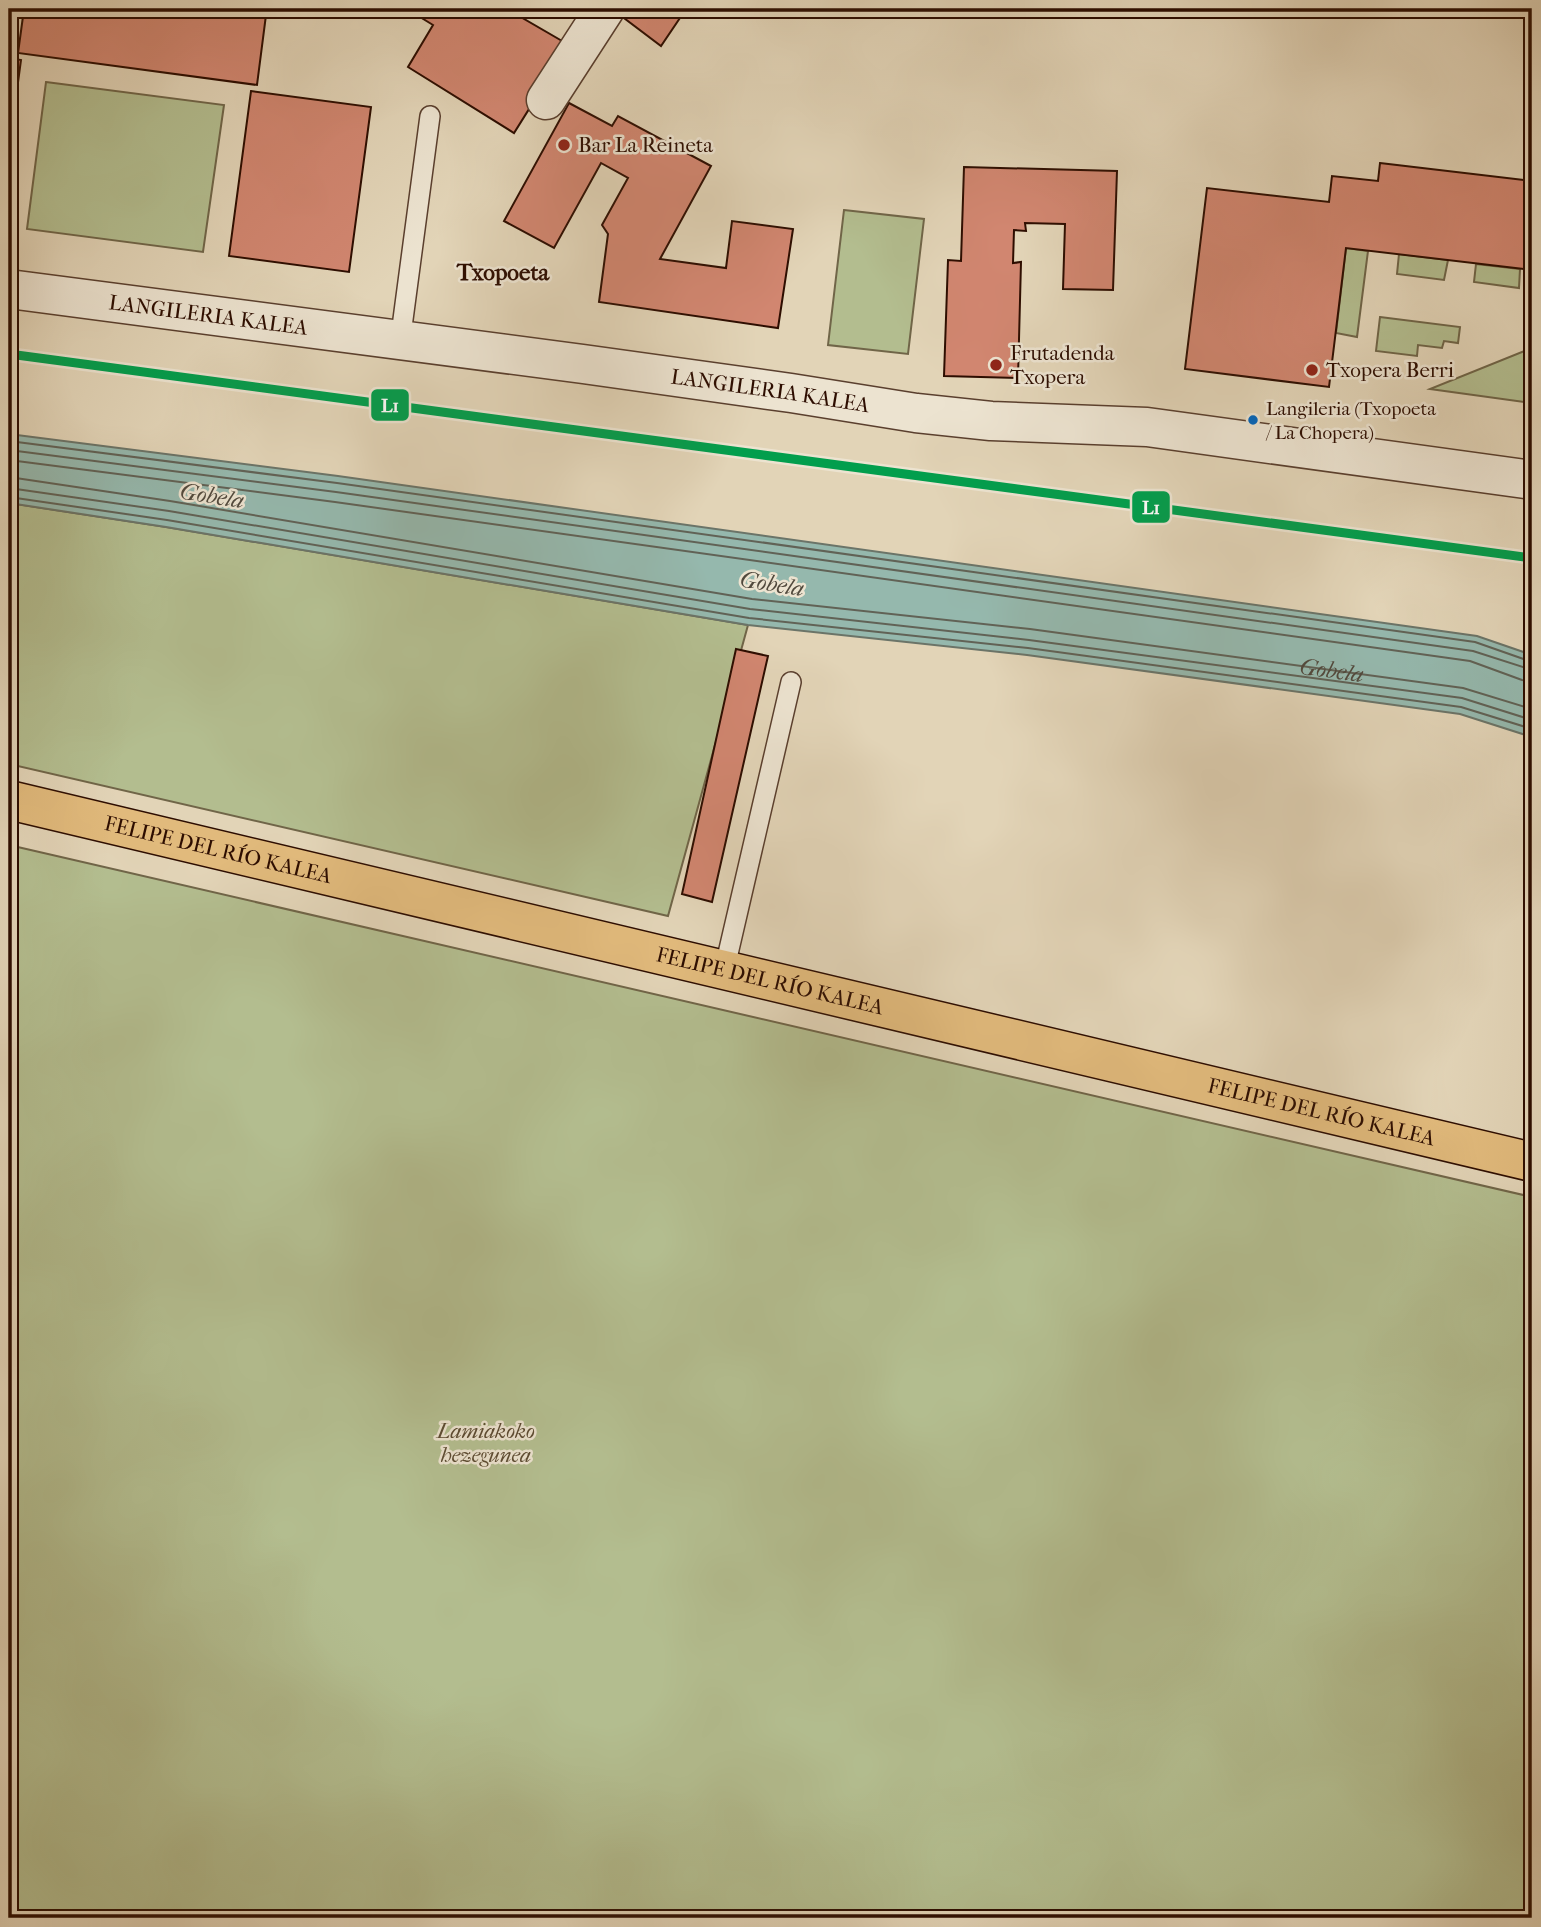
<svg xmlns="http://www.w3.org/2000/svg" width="1541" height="1927" viewBox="0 0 1541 1927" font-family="'IM FELL French Canon',serif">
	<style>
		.green { fill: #b3bd8f; stroke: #706548; stroke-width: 2 }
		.water { fill: #95b8ad; stroke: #6b7468; stroke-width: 2 }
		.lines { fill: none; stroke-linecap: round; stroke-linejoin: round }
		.shore { stroke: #616256; stroke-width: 2 }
		.building { fill: #d18670; stroke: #2d0d00; stroke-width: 2 }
		.lane-casing { stroke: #5a3f2e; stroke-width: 22 }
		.street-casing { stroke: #5a3f2e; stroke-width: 41 }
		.primary-casing { stroke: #2d0d00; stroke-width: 41 }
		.lane { stroke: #ece3d0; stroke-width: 19 }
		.street { stroke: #ece3d0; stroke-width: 38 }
		.primary { stroke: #e1ba7c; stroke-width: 38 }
		.metro-1-casing { stroke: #ece3d0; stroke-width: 14 }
		.metro-1 { stroke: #029e4d; stroke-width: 9 }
		.poi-dot { fill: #8f2418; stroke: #ece3d0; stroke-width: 2.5 }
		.bus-dot { fill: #0065bd; stroke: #ece3d0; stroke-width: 2.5 }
		.labels { text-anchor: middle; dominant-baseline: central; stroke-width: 5; stroke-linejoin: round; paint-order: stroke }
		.bus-label { font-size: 19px; fill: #2d0d00; stroke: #ece3d0; text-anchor: start }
		.poi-label { font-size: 21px; fill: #2d0d00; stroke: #ece3d0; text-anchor: start }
		.street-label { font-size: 21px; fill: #2d0d00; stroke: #ece3d0 }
		.park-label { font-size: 21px; font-style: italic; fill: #5c4b32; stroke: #ece3d0 }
		.neighbourhood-label { font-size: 23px; font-weight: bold; fill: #2d0d00; stroke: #ece3d0 }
		.water-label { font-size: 23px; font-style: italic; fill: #51493d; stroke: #ece3d0 }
		.line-badge { stroke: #ece3d0; stroke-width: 2.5 }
		.badge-label { font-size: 19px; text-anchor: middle; font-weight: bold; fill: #fff }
	</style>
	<rect width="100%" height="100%" fill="#e2d4b7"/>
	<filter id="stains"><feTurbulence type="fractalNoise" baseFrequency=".00286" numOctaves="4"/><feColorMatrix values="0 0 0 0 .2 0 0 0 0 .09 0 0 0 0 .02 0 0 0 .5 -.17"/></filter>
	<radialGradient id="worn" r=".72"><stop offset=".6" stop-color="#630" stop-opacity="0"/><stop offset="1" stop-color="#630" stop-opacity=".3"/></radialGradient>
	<g class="green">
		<polygon points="46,82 224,105 203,252 27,229"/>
		<polygon points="844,210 924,219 908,354 828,345"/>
		<polygon points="1346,248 1368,251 1357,337 1336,333"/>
		<polygon points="1399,254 1448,260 1444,280 1397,274"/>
		<polygon points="1476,264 1520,269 1519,288 1474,282"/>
		<polygon points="1380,317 1460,327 1458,343 1444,341 1442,348 1418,345 1417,356 1376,351"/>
		<polygon points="1532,348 1532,403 1430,389"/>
		<polygon points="9,503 166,527 748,625 668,916 9,764"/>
		<polygon points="9,845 1532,1197 1532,1918 9,1918"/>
	</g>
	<polygon class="water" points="9,434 338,476 1477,636 1532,655 1532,737 1460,714 1027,655 748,625 166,527 9,503"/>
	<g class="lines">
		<g class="shore">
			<polyline points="9,441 337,483 1475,642 1532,662"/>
			<polyline points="9,450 336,492 1473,651 1532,670"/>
			<polyline points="9,460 335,502 1470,661 1522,680 1532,681"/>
			<path id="s1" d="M9,477L170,501L752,599L1030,629L1463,688L1532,709"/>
			<polyline points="9,488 169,511 750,609 1029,640 1462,698 1532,720"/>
			<polyline points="9,497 167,520 749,618 1028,648 1461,707 1532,729"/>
		</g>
	</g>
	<g class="building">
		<polygon points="24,9 216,9 266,15 257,85 18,53"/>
		<polygon points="407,9 507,9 569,45 514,133 408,67 433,25"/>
		<polygon points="612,9 686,9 661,46"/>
		<polygon points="9,58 21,60 9,149"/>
		<polygon points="251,91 371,107 349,272 229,256"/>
		<polygon points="569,103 612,126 618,116 711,166 660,259 726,268 732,221 793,229 778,328 599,302 608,234 602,225 628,178 601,163 554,248 504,221"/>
		<polygon points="1380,163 1532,181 1532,270 1346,248 1329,387 1185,369 1207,188 1329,202 1332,176 1378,181"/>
		<polygon points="964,167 1117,171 1113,290 1063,289 1065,224 1025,223 1026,231 1014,230 1013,263 1021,262 1018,378 944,376 948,260 961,261"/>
		<polygon points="736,649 768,656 712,902 682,894"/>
	</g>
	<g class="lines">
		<defs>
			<g id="lane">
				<polyline points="400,342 430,116"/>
				<polyline points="724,971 791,682"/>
			</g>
			<g id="street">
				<polyline points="546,100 605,9"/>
				<path id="s2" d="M9,289L583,364L791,393L916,413L991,421L1147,427L1532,480"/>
			</g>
			<g id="primary">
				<path id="s3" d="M9,800L1532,1162"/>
			</g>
		</defs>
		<use href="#lane" class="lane-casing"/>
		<use href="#street" class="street-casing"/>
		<use href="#primary" class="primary-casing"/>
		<use href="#lane" class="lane"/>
		<use href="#street" class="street"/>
		<use href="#primary" class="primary"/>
		<defs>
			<polyline id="metro-1" points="9,354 1532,558"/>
		</defs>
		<use href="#metro-1" class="metro-1-casing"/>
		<use href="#metro-1" class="metro-1"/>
	</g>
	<g class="poi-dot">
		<circle cx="564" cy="145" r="7"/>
		<circle cx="996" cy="365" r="7"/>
		<circle cx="1312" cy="370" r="7"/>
	</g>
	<circle class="bus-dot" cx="1253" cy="420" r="6"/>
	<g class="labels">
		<g class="bus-label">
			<text x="1266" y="409">Langileria (Txopoeta<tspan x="1266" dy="24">/ La Chopera)</tspan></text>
		</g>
		<g class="poi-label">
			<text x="578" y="145">Bar La Reineta</text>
			<text x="1010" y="353">Frutadenda<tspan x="1010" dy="24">Txopera</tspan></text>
			<text x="1326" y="370">Txopera Berri</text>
		</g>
		<g class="street-label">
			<text stroke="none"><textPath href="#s2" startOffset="201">LANGILERIA KALEA</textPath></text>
			<text stroke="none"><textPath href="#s2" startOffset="768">LANGILERIA KALEA</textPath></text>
			<text stroke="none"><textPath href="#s3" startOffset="215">FELIPE DEL RÍO KALEA</textPath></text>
			<text stroke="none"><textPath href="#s3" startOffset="782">FELIPE DEL RÍO KALEA</textPath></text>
			<text stroke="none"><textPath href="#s3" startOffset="1349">FELIPE DEL RÍO KALEA</textPath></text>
		</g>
		<g class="park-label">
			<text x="486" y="1431">Lamiakoko<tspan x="486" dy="24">hezegunea</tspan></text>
		</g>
		<g class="neighbourhood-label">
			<text x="503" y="272">Txopoeta</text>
		</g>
		<g class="water-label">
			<text transform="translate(212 496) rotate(9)">Gobela</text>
			<text transform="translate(772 584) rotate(9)">Gobela</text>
			<text stroke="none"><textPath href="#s1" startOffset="1337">Gobela</textPath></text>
		</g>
	</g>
	<g class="line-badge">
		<rect x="370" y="388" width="40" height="34" rx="7" fill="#029e4d"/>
		<rect x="1131" y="490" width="40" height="34" rx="7" fill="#029e4d"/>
	</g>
	<g class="badge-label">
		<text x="390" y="412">L1</text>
		<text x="1151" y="514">L1</text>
	</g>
	<rect width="1541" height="1927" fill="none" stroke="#e2d4b7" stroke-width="35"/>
	<rect x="10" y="10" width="1520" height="1906" fill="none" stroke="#2d0d00" stroke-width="3.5"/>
	<rect x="18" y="18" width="1506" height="1892" fill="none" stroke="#2d0d00" stroke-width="2"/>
	<rect width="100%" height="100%" filter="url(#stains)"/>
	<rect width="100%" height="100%" fill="url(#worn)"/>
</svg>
